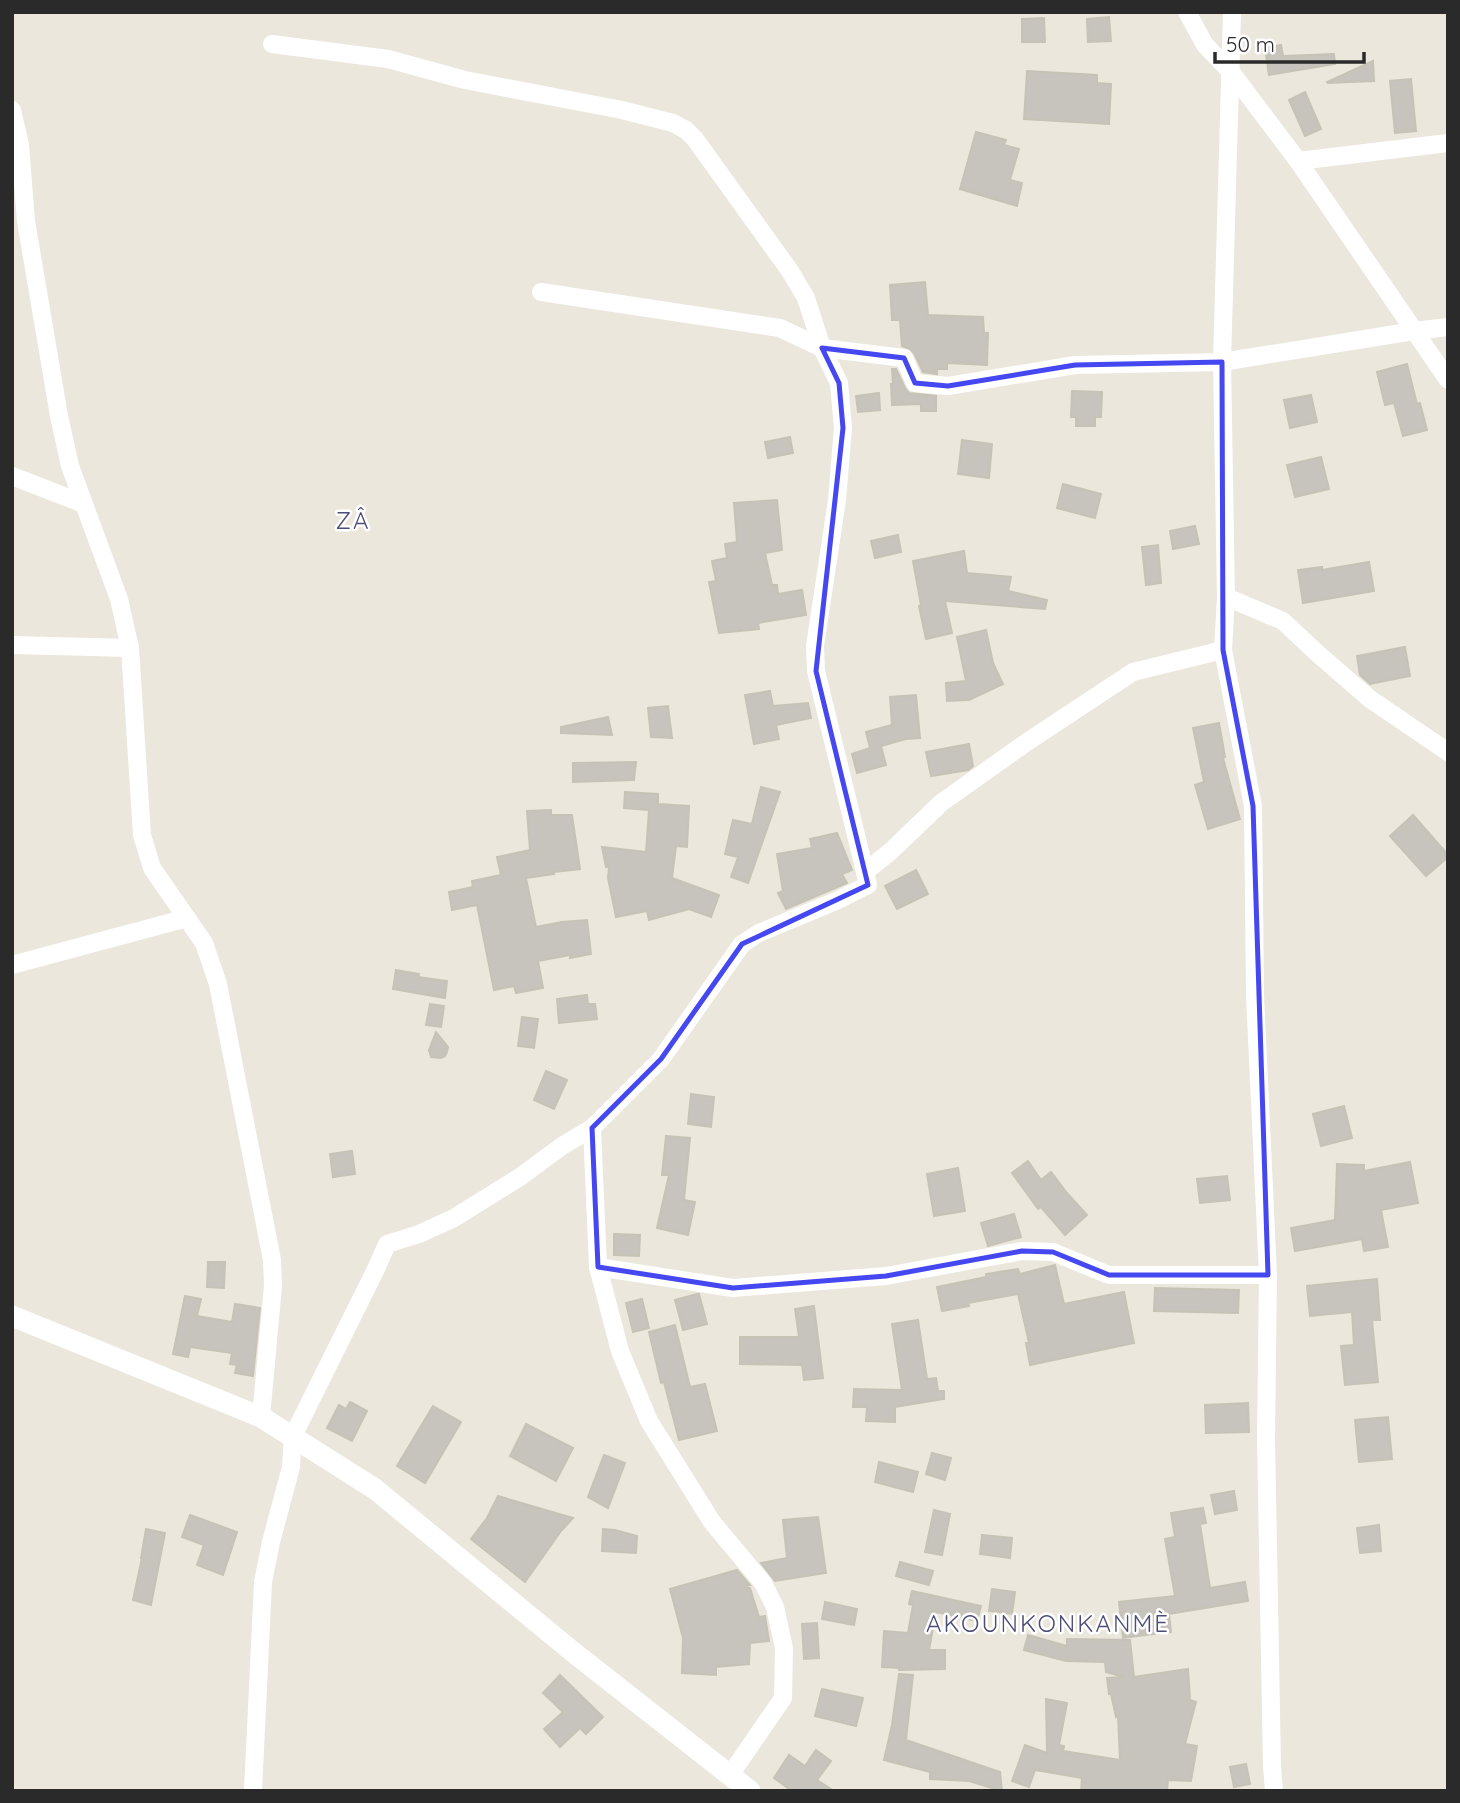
<svg xmlns="http://www.w3.org/2000/svg" width="1460" height="1803" viewBox="0 0 1460 1803" font-family="Quicksand,sans-serif">
	<style>
		.building { fill: #c6c4bc; stroke: #c6c3b6; stroke-width: 2 }
		.lines { fill: none; stroke-linecap: round; stroke-linejoin: round }
		.minor { stroke: #fff; stroke-width: 18 }
		.tertiary { stroke: #fff; stroke-width: 21 }
		.marked { fill: none; stroke: #4547f0; stroke-width: 5; stroke-linejoin: round }
		.labels { text-anchor: middle; dominant-baseline: central; stroke-width: 5; stroke-linejoin: round; paint-order: stroke }
		.quarter-label { font-size: 24px; letter-spacing: 2px; fill: #4c4d78; stroke: #fff }
	</style>
	<rect width="100%" height="100%" fill="#ebe7dc"/>
	<g class="building">
		<polygon points="1109,17 1111,41 1088,42 1087,19"/>
		<polygon points="1044,18 1045,42 1022,42 1022,19"/>
		<polygon points="1281,45 1283,56 1334,54 1335,64 1269,75 1265,48"/>
		<polygon points="1373,61 1374,81 1328,83 1327,82"/>
		<polygon points="1027,71 1097,75 1097,83 1111,84 1109,124 1024,119"/>
		<polygon points="1411,79 1416,131 1395,133 1390,81"/>
		<polygon points="1305,92 1321,129 1305,136 1289,100"/>
		<polygon points="976,132 1006,140 1004,145 1019,149 1010,180 1022,183 1017,206 960,189"/>
		<polygon points="925,282 928,315 983,317 984,333 988,333 987,365 947,363 947,369 937,369 937,374 923,372 914,353 910,349 902,346 900,320 892,320 890,285"/>
		<polygon points="1407,364 1417,404 1420,403 1427,430 1403,436 1394,403 1385,405 1377,372"/>
		<polygon points="892,369 896,369 905,388 909,393 936,396 936,411 921,411 921,404 892,405 891,384 893,384"/>
		<polygon points="1072,391 1102,392 1101,417 1095,417 1095,426 1076,426 1076,417 1071,417"/>
		<polygon points="879,393 880,410 858,412 856,396"/>
		<polygon points="1311,395 1317,422 1290,428 1284,400"/>
		<polygon points="790,437 793,453 768,458 765,442"/>
		<polygon points="962,440 992,444 989,478 958,474"/>
		<polygon points="1321,457 1329,489 1295,497 1287,465"/>
		<polygon points="1063,484 1101,494 1095,518 1057,508"/>
		<polygon points="777,500 782,550 765,553 772,585 777,585 778,594 802,590 806,615 758,623 759,629 719,633 709,582 716,581 712,561 727,558 725,544 737,542 734,503"/>
		<polygon points="1195,526 1199,544 1173,549 1170,531"/>
		<polygon points="898,535 901,552 875,558 871,541"/>
		<polygon points="1158,545 1161,583 1146,585 1142,547"/>
		<polygon points="964,551 967,573 1011,577 1008,591 1047,600 1045,609 945,601 952,633 926,639 919,606 921,605 913,561"/>
		<polygon points="1369,562 1374,591 1303,603 1298,570 1322,567 1322,570"/>
		<polygon points="986,630 993,663 1003,684 969,700 947,701 946,683 966,681 957,637"/>
		<polygon points="1405,647 1410,676 1370,684 1360,675 1357,656"/>
		<polygon points="770,691 773,706 808,703 811,718 776,725 779,739 754,744 745,695"/>
		<polygon points="916,695 920,738 906,739 881,746 886,765 857,773 852,754 870,748 866,732 892,725 890,697"/>
		<polygon points="668,706 672,738 651,737 648,708"/>
		<polygon points="608,717 612,735 561,733 561,727"/>
		<polygon points="1219,723 1225,757 1223,758 1240,819 1208,829 1195,785 1204,782 1193,728"/>
		<polygon points="969,744 973,766 968,770 931,776 926,752"/>
		<polygon points="636,762 634,780 573,782 573,763"/>
		<polygon points="761,787 780,792 748,883 731,877 738,857 725,854 733,820 752,824"/>
		<polygon points="625,792 658,794 658,804 689,806 687,847 676,846 672,878 719,895 711,917 689,909 649,920 647,911 616,917 608,878 609,866 606,867 602,847 646,852 649,810 624,808"/>
		<polygon points="551,810 551,815 572,815 580,869 553,872 554,874 526,878 536,927 562,922 587,920 591,954 570,958 570,955 538,961 543,988 516,993 514,986 494,990 477,905 452,910 449,892 473,887 472,881 501,875 497,857 530,850 527,811"/>
		<polygon points="1413,815 1448,855 1448,857 1426,876 1390,836"/>
		<polygon points="837,833 852,870 842,874 847,883 786,909 778,893 783,891 777,854 812,848 810,839"/>
		<polygon points="916,870 928,894 897,909 885,886"/>
		<polygon points="396,970 419,974 418,977 447,981 445,998 393,989"/>
		<polygon points="587,995 588,1004 595,1004 597,1019 559,1023 557,999"/>
		<polygon points="430,1004 444,1006 441,1027 426,1025"/>
		<polygon points="522,1017 538,1019 534,1048 518,1046"/>
		<polygon points="436,1032 448,1047 447,1052 445,1056 441,1058 431,1057 429,1050"/>
		<polygon points="546,1071 567,1080 554,1109 534,1100"/>
		<polygon points="691,1094 714,1097 711,1127 688,1124"/>
		<polygon points="1344,1106 1352,1138 1321,1146 1313,1114"/>
		<polygon points="666,1136 690,1138 684,1200 695,1202 688,1235 657,1228 669,1175 662,1175"/>
		<polygon points="352,1151 355,1174 333,1177 330,1154"/>
		<polygon points="1028,1161 1041,1180 1051,1172 1067,1193 1087,1215 1065,1235 1041,1207 1038,1209 1012,1173"/>
		<polygon points="1410,1162 1418,1203 1381,1210 1388,1247 1364,1251 1362,1239 1295,1251 1291,1228 1335,1220 1337,1164 1364,1165 1364,1171"/>
		<polygon points="958,1168 965,1211 934,1216 927,1174"/>
		<polygon points="1227,1176 1230,1200 1200,1203 1197,1179"/>
		<polygon points="1014,1214 1021,1237 988,1246 981,1223"/>
		<polygon points="614,1234 640,1235 639,1256 614,1255"/>
		<polygon points="208,1262 225,1262 224,1288 207,1287"/>
		<polygon points="1055,1265 1064,1304 1124,1292 1134,1343 1030,1365 1026,1343 1029,1343 1018,1294 968,1303 969,1306 942,1311 937,1287 986,1277 986,1274 1018,1269 1020,1274"/>
		<polygon points="1377,1279 1380,1320 1372,1320 1378,1382 1345,1385 1341,1346 1354,1345 1352,1312 1310,1316 1307,1286"/>
		<polygon points="1155,1288 1239,1290 1238,1313 1154,1311"/>
		<polygon points="697,1294 699,1294 707,1324 683,1330 675,1300"/>
		<polygon points="185,1296 201,1299 197,1316 232,1322 235,1304 260,1308 253,1376 235,1373 237,1365 230,1364 232,1353 190,1347 188,1357 173,1354"/>
		<polygon points="642,1299 649,1328 633,1332 626,1303"/>
		<polygon points="814,1306 823,1378 804,1380 802,1365 740,1364 740,1337 799,1337 795,1309"/>
		<polygon points="918,1320 927,1379 936,1378 938,1391 944,1391 944,1399 895,1407 895,1422 866,1421 867,1407 853,1407 854,1389 902,1390 892,1324"/>
		<polygon points="675,1325 690,1387 705,1384 717,1431 679,1440 664,1382 661,1383 649,1332"/>
		<polygon points="350,1402 367,1411 352,1441 327,1428 339,1405 346,1409"/>
		<polygon points="1248,1403 1249,1432 1206,1433 1205,1405"/>
		<polygon points="433,1406 461,1422 425,1483 397,1466"/>
		<polygon points="1388,1417 1392,1459 1359,1462 1355,1420"/>
		<polygon points="526,1424 573,1448 556,1481 510,1456"/>
		<polygon points="932,1453 951,1458 945,1480 926,1474"/>
		<polygon points="604,1455 625,1463 608,1508 588,1497"/>
		<polygon points="879,1462 918,1472 913,1492 875,1482"/>
		<polygon points="1234,1491 1237,1510 1215,1514 1211,1495"/>
		<polygon points="498,1496 573,1518 561,1531 525,1582 471,1539 487,1518"/>
		<polygon points="1203,1508 1206,1523 1200,1524 1210,1588 1245,1582 1248,1601 1169,1614 1171,1632 1123,1638 1119,1602 1175,1596 1165,1539 1175,1537 1171,1513"/>
		<polygon points="934,1510 950,1514 942,1555 925,1552"/>
		<polygon points="190,1515 237,1532 223,1575 197,1565 204,1545 182,1537"/>
		<polygon points="818,1517 826,1573 775,1581 761,1563 787,1558 783,1520"/>
		<polygon points="1379,1525 1381,1551 1360,1553 1357,1528"/>
		<polygon points="146,1529 165,1533 151,1605 133,1600 142,1558 141,1558"/>
		<polygon points="603,1529 615,1530 637,1536 636,1553 602,1551"/>
		<polygon points="982,1535 1012,1538 1010,1558 980,1554"/>
		<polygon points="900,1562 933,1571 929,1585 896,1576"/>
		<polygon points="737,1570 750,1585 743,1586 750,1588 759,1617 765,1616 769,1641 750,1643 749,1664 716,1667 716,1675 682,1673 683,1638 670,1589"/>
		<polygon points="992,1589 1015,1592 1012,1614 989,1611"/>
		<polygon points="912,1591 981,1606 977,1621 936,1612 929,1650 945,1650 945,1669 899,1670 899,1668 882,1667 884,1631 908,1633 913,1605 909,1604"/>
		<polygon points="825,1602 857,1609 854,1625 822,1619"/>
		<polygon points="817,1623 819,1658 804,1659 802,1624"/>
		<polygon points="1028,1635 1067,1646 1067,1639 1130,1640 1134,1677 1188,1669 1190,1700 1196,1702 1185,1744 1197,1746 1191,1781 1168,1780 1167,1791 1081,1791 1082,1778 1035,1770 1029,1787 1012,1781 1025,1745 1047,1753 1046,1699 1067,1703 1059,1745 1064,1746 1063,1751 1120,1760 1118,1716 1116,1717 1111,1694 1109,1694 1107,1678 1124,1677 1106,1672 1105,1662 1066,1661 1024,1650"/>
		<polygon points="899,1674 913,1675 906,1740 1000,1772 1002,1791 969,1781 930,1779 930,1772 884,1760 892,1725"/>
		<polygon points="560,1675 603,1717 586,1734 580,1728 560,1747 544,1729 563,1712 543,1693"/>
		<polygon points="822,1689 863,1698 856,1726 815,1716"/>
		<polygon points="816,1750 831,1761 817,1780 834,1791 792,1791 774,1778 789,1755 805,1766"/>
		<polygon points="1246,1764 1250,1784 1234,1787 1230,1767"/>
	</g>
	<g class="lines">
		<g class="minor">
			<polyline points="1187,12 1205,45 1231,72 1298,161 1448,380"/>
			<polyline points="1232,12 1222,362 1226,597 1223,650 1253,806 1255,995 1268,1275 1266,1438 1272,1766 1274,1791"/>
			<polyline points="272,44 388,59 465,80 622,110 673,123 686,130 695,139 790,271 806,298 822,348 839,383 843,428 837,500 815,646 816,671 865,872"/>
			<polyline points="12,110 20,145 26,221 59,416 70,466 119,599 130,648 142,835 152,868 204,943 218,984 272,1260 273,1286 261,1417"/>
			<polyline points="1298,161 1448,143"/>
			<polyline points="541,292 780,328 822,348 904,358 915,383 948,386 1075,365 1222,362 1414,331 1448,327"/>
			<polyline points="12,476 84,504"/>
			<polyline points="1226,597 1283,621 1317,653 1370,699 1448,752"/>
			<polyline points="12,645 130,648"/>
			<polyline points="12,965 187,918"/>
			<polyline points="592,1128 598,1267 620,1351 649,1421 712,1522 763,1583 775,1607 784,1648 783,1698 730,1775"/>
			<polyline points="598,1267 733,1288 886,1276 1022,1251 1053,1252 1109,1275 1268,1275"/>
			<polyline points="253,1791 263,1582 271,1542 291,1467 293,1436 376,1269 387,1244 419,1234 454,1218 520,1177 562,1146 592,1128 661,1059 742,944 759,933 836,901 868,885 865,872 891,851 941,803 1027,742 1133,672 1223,650"/>
		</g>
		<polyline class="tertiary" points="12,1316 261,1417 375,1489 573,1652 750,1791"/>
	</g>
	<path class="marked" d="M822,348L904,358L915,383L948,386L1075,365L1222,362L1223,650L1253,806L1268,1275H1109L1053,1252L1022,1251L886,1276L733,1288L598,1267L592,1128L661,1059L742,944L868,885L816,671L843,428L839,383Z"/>
	<g class="labels">
		<g class="quarter-label">
			<text x="353" y="520">ZÂ</text>
			<text x="1048" y="1623">AKOUNKONKANMÈ</text>
		</g>
	</g>
	<rect width="1460" height="1803" fill="none" stroke="#2a2a2a" stroke-width="28"/>
	<path d="M1215 52v10h149v-10" fill="none" stroke="#2a2a2a" stroke-width="3.5"/>
	<text x="1226" y="52" font-size="21" fill="#2a2a2a" stroke="#ffffff" stroke-width="5" paint-order="stroke">50 m</text>
</svg>
